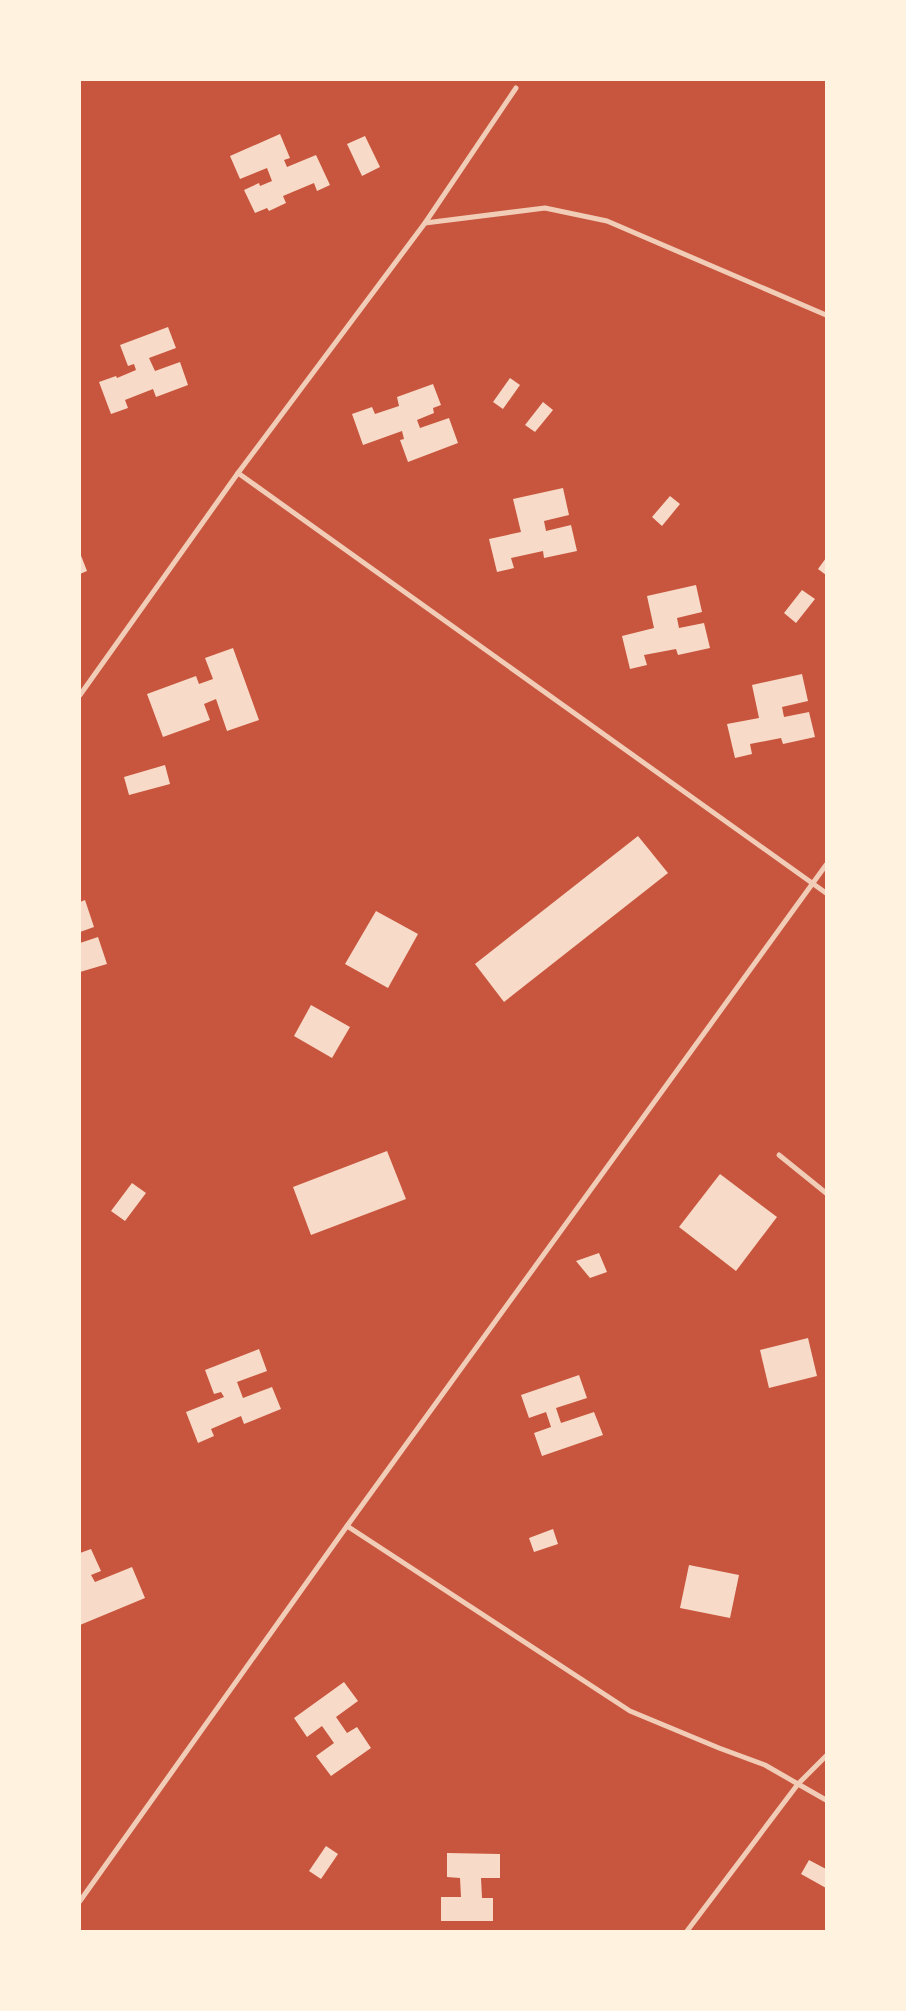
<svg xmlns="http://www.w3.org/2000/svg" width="906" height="2011" viewBox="0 0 906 2011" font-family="Poppins,sans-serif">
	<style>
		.building { fill: #f7dbc8 }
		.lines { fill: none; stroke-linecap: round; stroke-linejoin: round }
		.minor { stroke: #f1ccb7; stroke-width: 5 }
	</style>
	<rect width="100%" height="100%" fill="#c8553d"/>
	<g class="building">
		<polygon points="280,134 290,158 284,160 287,167 316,155 330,185 317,191 314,183 283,196 286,203 269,211 267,208 255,213 244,190 259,183 260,186 272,181 267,168 240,179 230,156"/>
		<polygon points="365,136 380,167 362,176 347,144"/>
		<polygon points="168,327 176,348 149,358 155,371 180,362 188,385 156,397 153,389 125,400 128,408 111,414 99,382 116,376 117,378 136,370 134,364 128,366 120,345"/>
		<polygon points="510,378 520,385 503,409 493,402"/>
		<polygon points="433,384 441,405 433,408 434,413 417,420 420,428 449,418 458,443 408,462 400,440 404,439 402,431 363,445 352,414 372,407 375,414 399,406 397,397"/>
		<polygon points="543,402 553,410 535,432 525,425"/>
		<polygon points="563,488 569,515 544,521 546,531 571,525 577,551 544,558 543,551 511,558 514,568 497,572 489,539 521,532 513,499"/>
		<polygon points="670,496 680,504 662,526 652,517"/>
		<polygon points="80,553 87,571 80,574"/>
		<polygon points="826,558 826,575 818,569"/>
		<polygon points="696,585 702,612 677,618 679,628 704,623 710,648 678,655 676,649 644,655 647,665 630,669 622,636 654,628 647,596"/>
		<polygon points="802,590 815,599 796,623 784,613"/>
		<polygon points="233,648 259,720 227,731 216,699 204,704 210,720 163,737 147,694 196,676 199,684 213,679 205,658"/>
		<polygon points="802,674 808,701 782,707 784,717 809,712 815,737 783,744 781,738 750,744 752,754 735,758 727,724 759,718 752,685"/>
		<polygon points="165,765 170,784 129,795 124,777"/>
		<polygon points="638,836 668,873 504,1002 475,964"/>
		<polygon points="85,900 94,927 80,932 80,902"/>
		<polygon points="376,911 418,934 388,988 345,964"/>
		<polygon points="98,937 107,964 80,972 80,943"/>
		<polygon points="311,1005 350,1027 332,1058 294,1036"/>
		<polygon points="387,1151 406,1199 311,1235 293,1187"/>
		<polygon points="720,1174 777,1217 736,1271 679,1227"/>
		<polygon points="132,1183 146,1193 125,1221 111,1211"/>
		<polygon points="599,1253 607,1272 590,1278 576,1261"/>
		<polygon points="808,1338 817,1376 769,1388 760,1350"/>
		<polygon points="259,1349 267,1371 237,1382 243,1398 272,1387 281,1409 244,1424 241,1416 211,1429 214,1436 198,1443 186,1412 224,1397 221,1392 214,1394 205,1370"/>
		<polygon points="579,1375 587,1398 556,1408 561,1423 594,1412 603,1435 542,1456 534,1433 551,1427 546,1412 529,1418 521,1395"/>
		<polygon points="553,1529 558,1544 534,1552 529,1538"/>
		<polygon points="91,1549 101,1571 91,1575 95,1582 132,1567 145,1598 80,1625 80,1553"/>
		<polygon points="689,1565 739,1575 730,1618 680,1608"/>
		<polygon points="344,1682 358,1701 336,1717 347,1733 357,1727 371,1748 331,1776 316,1756 334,1743 322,1726 307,1737 294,1718"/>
		<polygon points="326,1846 338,1854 321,1879 309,1871"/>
		<polygon points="447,1853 500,1854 500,1878 481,1878 482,1898 493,1898 493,1921 441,1921 441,1897 461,1897 460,1878 447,1877"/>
		<polygon points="809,1860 826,1869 826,1888 801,1874"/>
	</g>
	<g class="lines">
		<g class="minor">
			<polyline points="425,223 545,208 607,221 826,315"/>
			<polyline points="238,473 826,893"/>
			<polyline points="80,695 238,473 425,223 516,88"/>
			<polyline points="779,1155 826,1193"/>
			<polyline points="347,1526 630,1711 719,1748 765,1765 798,1784 826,1756"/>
			<polyline points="80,1901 347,1526 826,865"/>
			<polyline points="687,1931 798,1784 826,1800"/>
		</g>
	</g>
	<rect width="906" height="2011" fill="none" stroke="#fff3e0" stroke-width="162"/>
</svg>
